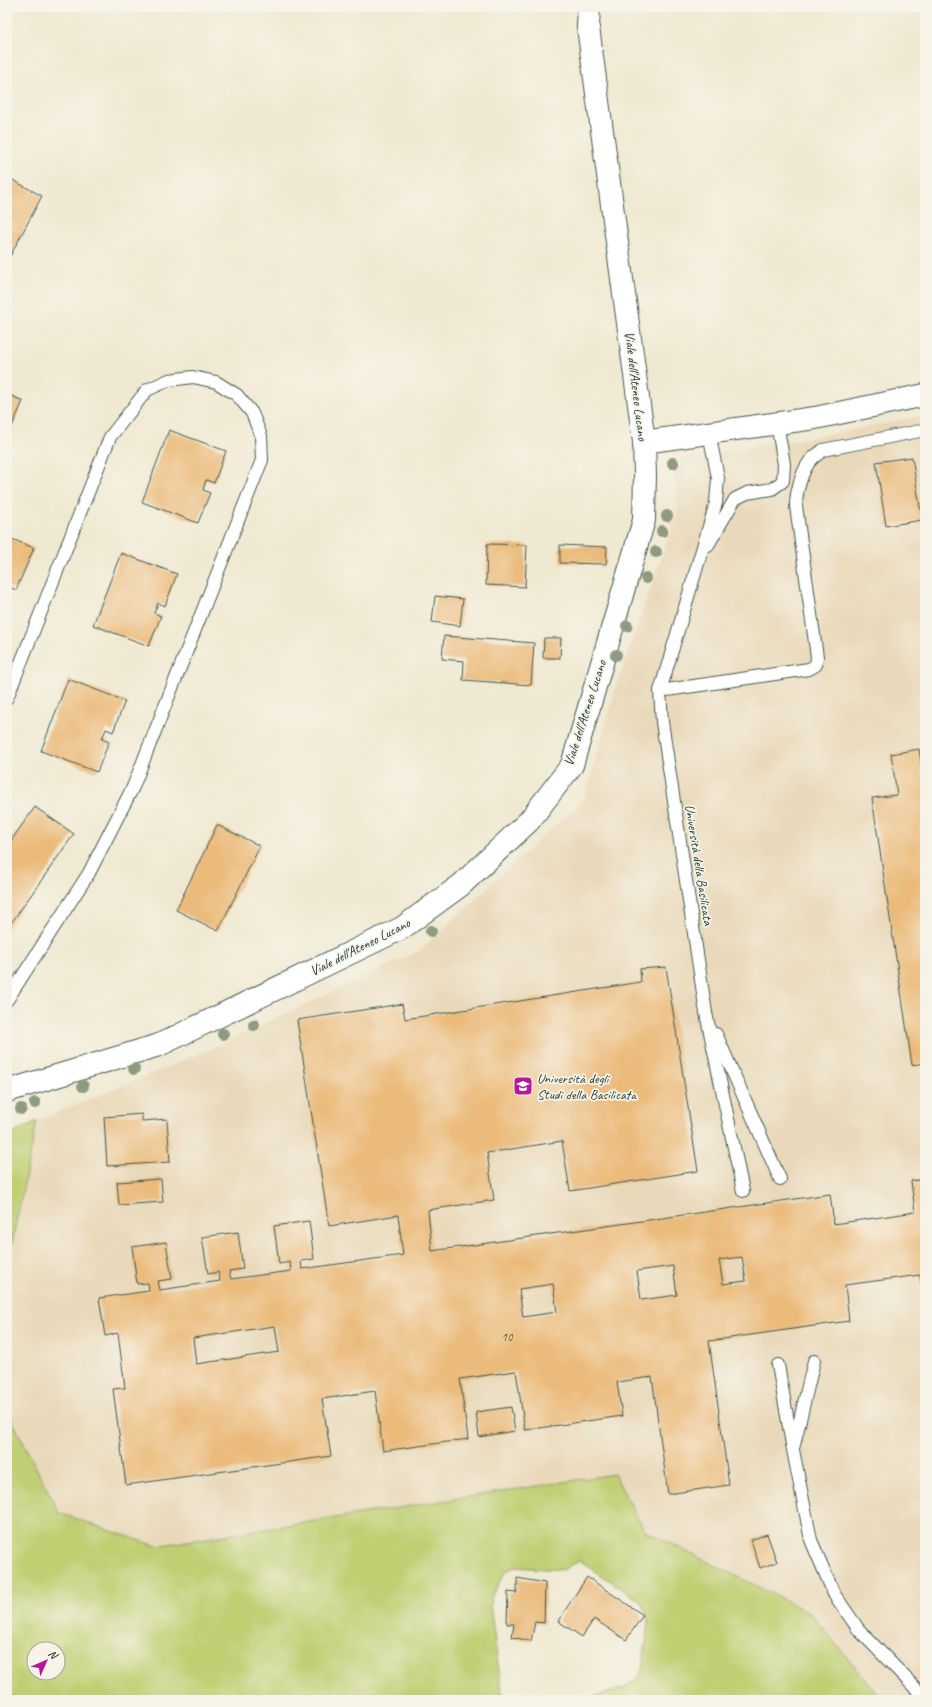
<svg xmlns="http://www.w3.org/2000/svg" width="932" height="1707" viewBox="0 0 932 1707" font-family="Caveat,sans-serif">
	<style>
		.built { fill: #e9d9ba }
		.green { fill: #bfcf72; stroke: #6f8653; fill-rule: evenodd }
		.building { fill: #ebbb7c; fill-rule: evenodd }
		.lines { fill: none; stroke-linecap: round; stroke-linejoin: round }
		.service-casing { stroke: #3e574c; stroke-width: 14 }
		.minor-casing { stroke: #3e574c; stroke-width: 24 }
		.tertiary-casing { stroke: #3e574c; stroke-width: 24 }
		.service { stroke: #fff; stroke-width: 12 }
		.minor { stroke: #fff; stroke-width: 22 }
		.tertiary { stroke: #fff; stroke-width: 22 }
		.tree { fill: #8f9a82 }
		.labels { text-anchor: middle; dominant-baseline: central; stroke-width: 3.5; stroke-linejoin: round; paint-order: stroke }
		.number-label { font-size: 12px; fill: #525c46 }
		.street-label { font-size: 14px; fill: #1f3d34; stroke: #f7f3e8 }
		.poi-label { font-size: 14px; fill: #1f3d34; stroke: #f7f3e8; text-anchor: start }
	</style>
	<rect width="100%" height="100%" fill="#f7f3e8"/>
	<filter id="ink" filterUnits="userSpaceOnUse"><feTurbulence type="fractalNoise" baseFrequency=".025" numOctaves="2"/><feDisplacementMap in="SourceGraphic" scale="8" xChannelSelector="R" yChannelSelector="G"/><feConvolveMatrix kernelMatrix="1 2 1 2 8 2 1 2 1" color-interpolation-filters="sRGB"/></filter>
	<filter id="wash" filterUnits="userSpaceOnUse"><feTurbulence type="fractalNoise" baseFrequency=".012" numOctaves="4" result="noise"/><feDisplacementMap in="SourceGraphic" scale="16" xChannelSelector="R" yChannelSelector="G"/><feGaussianBlur stdDeviation="0.9" result="paint"/><feColorMatrix in="noise" values="0 0 0 0 0 0 0 0 0 0 0 0 0 0 0 0 0 1.4 0 .05"/><feComposite in="paint" operator="in"/></filter>
	<g filter="url(#wash)">
		<rect width="100%" height="100%" fill="#f0e9d2"/>
		<polygon class="built" points="925,415 925,1700 883,1700 809,1612 645,1531 614,1474 156,1546 59,1513 7,1410 7,1266 37,1121 206,1051 419,951 585,798 616,686 678,510 674,472 688,456 803,439"/>
		<g class="green">
			<polygon points="37,1121 7,1266 7,1137"/>
			<path d="M7,1410L59,1513L156,1546L614,1474L645,1531L809,1612L883,1700H581L623,1689L638,1678L642,1669L649,1621L642,1602L579,1560L563,1570L515,1567L506,1571L492,1595L490,1605L503,1700H7ZM34,1649H58V1673H34Z"/>
		</g>
		<g id="blocks">
			<g class="building">
				<polygon points="7,177 42,196 7,262"/>
				<polygon points="7,394 23,401 7,438"/>
				<polygon points="169,430 226,451 214,483 206,480 203,490 210,493 198,523 142,502"/>
				<polygon points="912,457 922,520 886,526 876,462"/>
				<polygon points="7,537 34,548 16,590 7,586"/>
				<polygon points="487,544 527,545 525,587 486,585"/>
				<polygon points="560,545 607,547 606,564 560,563"/>
				<polygon points="121,553 177,574 165,606 158,603 154,613 161,616 149,646 93,625"/>
				<polygon points="435,596 463,599 460,626 432,622"/>
				<polygon points="444,636 534,643 531,685 463,680 464,661 442,659"/>
				<polygon points="544,638 561,638 560,658 543,658"/>
				<polygon points="68,679 125,701 113,732 106,729 102,739 109,742 97,772 41,751"/>
				<polygon points="919,749 925,790 925,1063 912,1065 872,798 897,795 891,754"/>
				<polygon points="35,807 74,834 7,929 7,846"/>
				<polygon points="217,825 260,846 218,931 176,910"/>
				<path d="M666,967L698,1171L570,1191L562,1141L487,1153L494,1200L428,1210L432,1251L830,1194L834,1224L915,1212L911,1181L925,1179V1307L920,1275L845,1285L849,1321L709,1341L729,1485L668,1494L652,1377L617,1382L622,1416L525,1430L516,1371L460,1379L468,1439L383,1451L375,1391L322,1399L331,1456L126,1485L113,1389L125,1388L118,1333L105,1336L99,1298L149,1291L148,1283L137,1284L132,1247L166,1242L172,1279L158,1281L160,1290L220,1281L218,1272L208,1274L202,1237L238,1232L243,1269L229,1271L231,1279L291,1271L290,1262L279,1264L274,1226L309,1221L314,1259L301,1261L302,1269L403,1255L398,1215L329,1226L297,1020L402,1004L405,1019L641,982L640,969ZM742,1257L746,1281L723,1284L719,1260ZM673,1266L677,1295L641,1300L637,1271ZM553,1284L557,1312L523,1317L519,1289ZM275,1326L279,1352L196,1364L193,1338Z"/>
				<polygon points="142,1114 142,1121 167,1119 170,1162 107,1166 104,1117"/>
				<polygon points="161,1179 163,1202 119,1205 117,1182"/>
				<polygon points="511,1407 515,1431 479,1437 476,1412"/>
				<polygon points="767,1534 777,1562 760,1568 751,1540"/>
				<polygon points="587,1577 643,1615 626,1640 594,1619 582,1637 558,1621"/>
				<polygon points="517,1578 545,1583 544,1623 535,1622 531,1641 512,1637 514,1624 507,1624 508,1592 517,1593"/>
			</g>
		</g>
	</g>
	<g filter="url(#ink)">
		<use href="#blocks" fill-opacity="0" stroke="#3e574c" stroke-width="1"/>
		<g class="lines">
			<defs>
				<g id="service">
					<polyline points="709,433 718,478 716,503 660,691 662,722 706,1013 743,1191"/>
					<polyline points="708,545 735,499 747,493 772,489 783,481 784,464 777,423"/>
					<path d="M660,691L809,669L816,665L817,657L796,506C796,492 802,468 813,458C816,455 820,453 823,450L925,430"/>
					<polyline points="7,698 110,437 147,390 169,380 193,377 216,382 237,395 252,413 261,436 262,460 133,787 89,873 7,1000"/>
					<polyline points="716,1034 780,1179"/>
					<polyline points="778,1365 793,1450 811,1540 834,1594 859,1630 925,1698"/>
					<polyline points="794,1445 814,1361"/>
				</g>
				<polyline id="minor" points="644,442 815,418 925,395"/>
				<polyline id="tertiary" points="7,1091 159,1045 402,928 461,885 529,821 572,765 644,520 645,475 644,442 588,27 589,7"/>
			</defs>
			<use href="#service" class="service-casing"/>
			<use href="#minor" class="minor-casing"/>
			<use href="#tertiary" class="tertiary-casing"/>
			<use href="#service" class="service"/>
			<use href="#minor" class="minor"/>
			<use href="#tertiary" class="tertiary"/>
		</g>
		<g class="tree">
			<circle cx="673" cy="463" r="6"/>
			<circle cx="667" cy="516" r="6"/>
			<circle cx="662" cy="531" r="6"/>
			<circle cx="656" cy="552" r="6"/>
			<circle cx="646" cy="578" r="6"/>
			<circle cx="627" cy="626" r="6"/>
			<circle cx="616" cy="655" r="6"/>
			<circle cx="431" cy="931" r="6"/>
			<circle cx="254" cy="1025" r="6"/>
			<circle cx="223" cy="1034" r="6"/>
			<circle cx="134" cy="1069" r="6"/>
			<circle cx="83" cy="1086" r="6"/>
			<circle cx="35" cy="1103" r="6"/>
			<circle cx="21" cy="1109" r="6"/>
		</g>
	</g>
	<defs>
		<symbol id="university-square" viewBox="-11 -11 22 22"><rect x="-9" y="-9" width="18" height="18" rx="4" fill="#b5179e" stroke="#f7f3e8"/><path d="M0-5L7-2L0 1L-7-2ZM-4 1L0 2.5L4 1V4Q0 6-4 4Z" fill="#fff"/></symbol>
	</defs>
	<g fill-rule="evenodd">
		<use href="#university-square" x="512" y="1075" width="22" height="22"/>
	</g>
	<g class="labels">
		<g class="number-label">
			<text x="507" y="1337">10</text>
		</g>
		<g class="street-label">
			<text transform="translate(636 386) rotate(83)">Viale dell'Ateneo Lucano</text>
			<text transform="translate(585 713) rotate(-72)">Viale dell'Ateneo Lucano</text>
			<text transform="translate(699 865) rotate(81)">Università della Basilicata</text>
			<text transform="translate(360 947) rotate(-27)">Viale dell'Ateneo Lucano</text>
		</g>
		<g class="poi-label">
			<text x="537" y="1078">Università degli<tspan x="537" dy="16">Studi della Basilicata</tspan></text>
		</g>
	</g>
	<rect width="932" height="1707" fill="none" stroke="#f7f3e8" stroke-width="24"/>
	<g transform="translate(46 1661) rotate(45)"><circle r="19" fill="#f7f3e8" stroke="#a1aaa0"/>
	<path d="M0-3L7 15L0 10L-7 15Z" fill="#b5179e"/>
	<text y="-6" font-size="11" font-weight="bold" text-anchor="middle" fill="#1f3d34">N</text>
	</g>
</svg>
